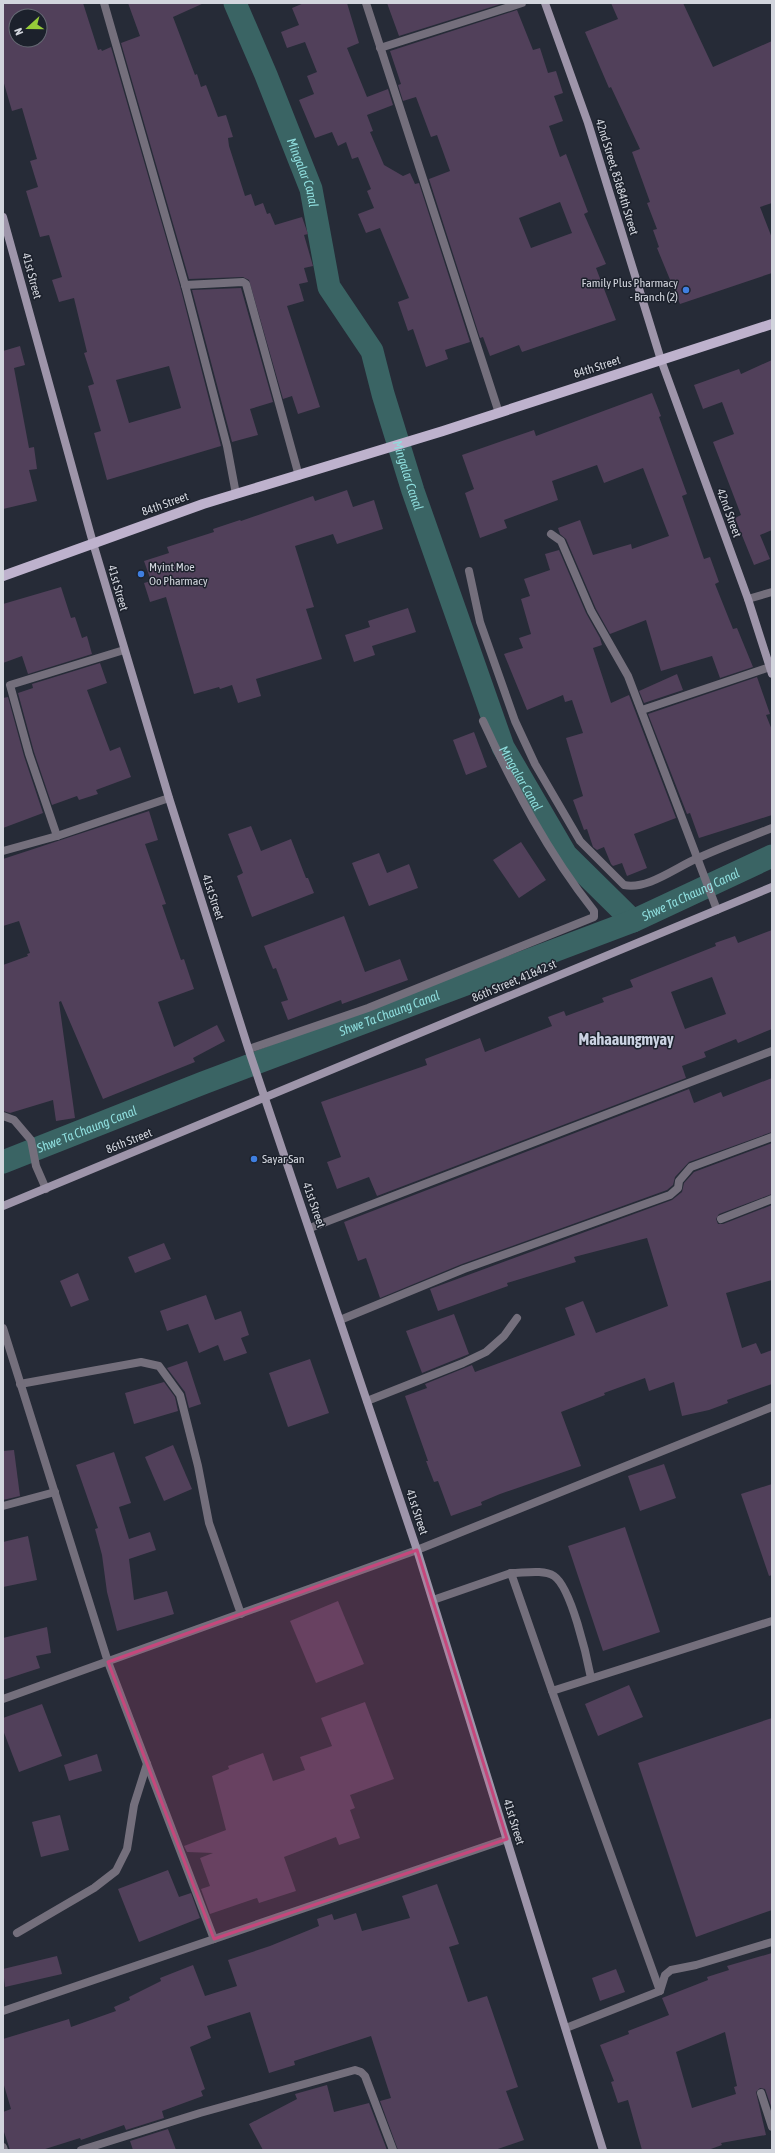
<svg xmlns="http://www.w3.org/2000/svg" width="775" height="2153" viewBox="0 0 775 2153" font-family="'Asap Condensed',sans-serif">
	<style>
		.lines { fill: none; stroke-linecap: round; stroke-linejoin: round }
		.canal { stroke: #3a6464; stroke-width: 23 }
		.building { fill: #51405a; fill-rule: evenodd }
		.lane { stroke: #746f7c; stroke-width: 8 }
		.street { stroke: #746f7c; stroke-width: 8 }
		.secondary { stroke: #9e95aa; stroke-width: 8 }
		.primary { stroke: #beb2cd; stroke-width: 10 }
		.marked { fill: #c6477c; fill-opacity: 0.2; stroke: #c6477c; stroke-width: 3; stroke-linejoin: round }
		.shop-dot { fill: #3f7fe0; stroke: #1c212c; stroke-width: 1.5 }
		.labels { text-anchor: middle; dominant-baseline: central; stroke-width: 3; stroke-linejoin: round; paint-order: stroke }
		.street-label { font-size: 12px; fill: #d2d5dd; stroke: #1c212c }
		.poi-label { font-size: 12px; fill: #d2d5dd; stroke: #1c212c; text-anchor: start }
		.water-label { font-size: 13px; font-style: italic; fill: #8fdede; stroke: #1c212c }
		.district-label { font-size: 16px; font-weight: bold; fill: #cbd2e2; stroke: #1c212c }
	</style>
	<rect width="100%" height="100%" fill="#262b37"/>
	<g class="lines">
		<g class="canal">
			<path id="s1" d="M235,3L266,75L311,189L329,287L372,351L383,394L413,491L503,747L566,855L633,921"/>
			<path id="s2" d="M3,1162L203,1083L633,921L772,856"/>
		</g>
	</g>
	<g class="building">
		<path d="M3,3H83L98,50L101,49L102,51L111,47L180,286L221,446L107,480L94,433L101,431L88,386L94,384L84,353L87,352L74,298L59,302L52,280L62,277L49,235L40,237L26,191L38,187L30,161L37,159L22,108L12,111L3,80ZM16,16H40V40H16ZM169,366L181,408L129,423L116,380Z"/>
		<polygon points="128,3 204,3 173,17 195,75 197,74 201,87 206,85 218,117 226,115 233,137 228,138 229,146 245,196 251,194 255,206 263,203 267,214 270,213 275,225 302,217 308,234 304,235 313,266 304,268 308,282 299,284 304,301 287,306 320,407 298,414 292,396 283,399 249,280 243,277 189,279 121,43 140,36"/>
		<polygon points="304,3 347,3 359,43 347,48 367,97 388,89 393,105 367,115 373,131 370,132 384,165 403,176 410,173 415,184 419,183 470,342 445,350 448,359 426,367 413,329 408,331 398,302 409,298 380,228 366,233 358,214 374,208 367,191 371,189 358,157 352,159 346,142 338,146 332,132 315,138 299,100 314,94 307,76 317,72 305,42 287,48 281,32 299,25 292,8"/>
		<polygon points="387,3 504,3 399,36"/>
		<polygon points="611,3 683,3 713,67 772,41 772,203 760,207 772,238 772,273 680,304 657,248 659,247 653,230 657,229 647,203 650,202 632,152 640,149 611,87 609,88 585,32 618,19"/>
		<path d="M517,10L533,50L540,48L548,73L556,71L563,93L554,96L563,121L549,126L560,157L566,154L588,212L584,214L606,264L596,268L616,320L522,352L519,345L490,356L483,337L480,338L429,179L450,171L437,135L431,137L416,97L403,101L398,85L401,84L390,51ZM560,202L572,233L531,248L519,218Z"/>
		<polygon points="241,288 273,402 250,409 258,435 232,442 192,290"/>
		<polygon points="20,346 25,365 14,368 29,448 34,447 37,469 29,470 37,501 3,509 3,351"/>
		<polygon points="772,360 772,530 760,535 770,559 754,565 735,518 741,515 713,442 734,434 722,402 703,409 694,385 739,369 741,374"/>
		<polygon points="652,393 661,416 659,417 687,494 682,496 704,559 710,557 719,582 715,584 733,629 737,628 753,667 720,678 712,656 661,671 646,620 610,634 596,609 566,539 560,534 558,528 580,520 593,555 631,544 632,549 669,536 643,468 604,483 597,465 552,481 558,500 504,520 507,528 480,538 465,493 474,489 462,455 534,430 536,436"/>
		<polygon points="347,490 353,507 374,500 383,529 337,544 333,534 295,546 314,607 306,609 322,659 256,679 261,696 238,703 232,685 220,689 219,687 194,694 166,597 150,602 144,583 151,581 144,561 169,553 167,547 214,532 213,529 240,520 241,521 313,496 315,501"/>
		<polygon points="559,550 586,613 600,638 602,645 593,648 611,703 629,695 676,818 634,834 647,868 627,876 622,863 613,866 611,864 604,847 597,850 593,847 587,829 584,830 573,800 583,796 566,738 583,733 572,700 565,702 563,695 527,710 504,654 523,648 519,638 531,634 521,599 530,596 524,579 550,570 545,554"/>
		<polygon points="61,587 71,618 75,617 82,638 87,636 92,654 28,674 22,656 3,663 3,604"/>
		<polygon points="408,608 416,632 372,646 375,655 354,662 345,635 370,627 368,621"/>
		<polygon points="100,663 107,683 87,690 110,751 120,747 131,777 96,790 98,794 79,800 77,796 52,805 34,752 18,693 33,688 32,684"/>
		<polygon points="677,674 683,690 644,703 639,691"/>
		<polygon points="757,677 770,714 766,715 772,730 772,815 699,838 690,813 687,814 648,714"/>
		<polygon points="8,697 24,756 43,813 3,828 3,698"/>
		<polygon points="474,732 487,767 466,775 453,740"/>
		<polygon points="149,811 158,840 145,844 166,904 162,905 181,960 184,959 194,989 158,1002 174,1047 217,1025 225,1041 193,1058 195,1062 103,1099 61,1001 59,1002 75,1118 56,1121 53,1100 10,1113 3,1111 3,965 28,956 27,954 30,953 19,921 3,926 3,859"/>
		<polygon points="251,826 261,851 291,839 306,878 308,878 314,893 252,917 237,876 243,873 228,834"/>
		<polygon points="521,842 546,880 519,898 493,860"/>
		<polygon points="379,853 387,873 409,864 418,888 369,906 352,863"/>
		<polygon points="344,916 365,972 400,959 408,980 342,1004 341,1000 288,1020 281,1002 288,1000 276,968 273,969 264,946"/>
		<path d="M772,930V1029L738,1043L736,1039L704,1052L706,1057L682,1066L686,1078L377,1196L369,1177L337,1189L327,1162L341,1157L321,1102L427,1065L425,1059L480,1038L485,1052L552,1026L548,1017L564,1011L566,1016L604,1002L602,998L633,987L630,980L716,946L715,943L735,936L738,943ZM712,977L726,1014L685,1029L671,992Z"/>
		<polygon points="772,1078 772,1132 689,1162 675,1177 673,1185 667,1190 462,1264 380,1298 366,1258 358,1261 344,1222 689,1089 694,1103 721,1092 723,1097"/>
		<polygon points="772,1143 772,1194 719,1214 716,1219 718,1224 723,1224 772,1205 772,1280 726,1293 742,1348 756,1343 761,1354 772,1350 772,1384 727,1400 728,1403 709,1410 682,1416 674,1382 649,1391 645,1378 604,1393 605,1395 561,1412 581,1466 500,1494 481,1502 482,1505 451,1516 438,1481 434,1482 426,1461 428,1461 405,1396 427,1388 425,1384 472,1365 475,1372 575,1335 565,1308 583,1301 596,1333 668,1306 647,1238 574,1257 576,1262 507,1283 508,1286 438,1311 430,1289 672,1200 682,1192 684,1183 694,1172"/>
		<polygon points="164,1243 171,1259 135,1273 128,1257"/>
		<polygon points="78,1273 89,1300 71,1307 60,1281"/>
		<polygon points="206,1295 215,1320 241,1311 249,1335 241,1338 247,1353 224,1361 218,1345 199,1353 188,1324 167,1331 160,1311"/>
		<polygon points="454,1314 469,1354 422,1373 406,1331"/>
		<polygon points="310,1359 329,1413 288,1427 269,1373"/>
		<polygon points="187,1361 201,1404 189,1408 185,1392 167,1368"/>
		<polygon points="164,1382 175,1397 178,1411 134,1424 125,1393"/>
		<polygon points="173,1445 192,1489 164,1501 145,1457"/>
		<polygon points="14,1450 20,1496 3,1500 3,1451"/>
		<polygon points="114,1452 131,1503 119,1507 129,1539 150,1532 156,1550 129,1559 134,1600 167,1591 174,1614 117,1631 107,1592 102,1555 95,1529 98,1528 76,1465"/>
		<polygon points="664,1464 676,1498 640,1511 628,1476"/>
		<polygon points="772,1484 772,1575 769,1576 741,1494"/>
		<polygon points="625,1527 660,1632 603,1651 568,1546"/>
		<polygon points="28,1536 37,1580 3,1587 3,1542"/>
		<polygon points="338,1601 364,1664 316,1683 290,1621"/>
		<polygon points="47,1627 51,1653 36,1656 40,1668 3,1680 3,1638"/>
		<polygon points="629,1685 643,1717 598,1736 585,1704"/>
		<polygon points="365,1702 394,1779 350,1795 355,1808 350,1810 360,1838 339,1845 336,1837 284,1857 296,1891 259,1903 257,1898 210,1914 201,1889 210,1886 200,1858 213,1853 187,1852 184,1846 226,1830 212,1776 229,1769 228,1766 263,1753 273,1781 305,1770 300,1757 332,1746 321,1718"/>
		<polygon points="42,1704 62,1756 19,1772 3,1730 3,1718"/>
		<polygon points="772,1718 772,1910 696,1937 638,1763"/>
		<polygon points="97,1754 102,1771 69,1781 64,1765"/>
		<polygon points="60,1815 69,1850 41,1857 32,1822"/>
		<polygon points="168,1870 179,1897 191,1893 200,1918 139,1942 118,1889"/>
		<polygon points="437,1884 459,1944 449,1947 468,2002 487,1996 518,2087 506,2091 524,2140 495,2150 398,2150 380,2101 391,2098 371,2036 294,2061 295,2065 269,2073 250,2012 207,2026 211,2038 190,2047 205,2089 201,2091 203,2096 162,2111 164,2118 126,2130 124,2125 81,2140 80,2138 42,2150 10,2150 3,2129 3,2112 11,2109 3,2082 3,2039 69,2019 71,2027 116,2011 114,2007 130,2000 129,1997 161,1981 160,1978 193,1965 205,1996 237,1986 228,1960 270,1946 319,1926 317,1919 332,1914 334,1920 356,1913 362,1931 410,1918 402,1896"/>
		<path d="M772,1953V2109L765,2089L760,2088L756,2092L766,2135L721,2143L722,2145L708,2150H642L628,2100L618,2103L611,2082L614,2081L600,2045L629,2034L628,2031L669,2015L662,1998L708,1980L707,1977L729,1970L727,1966ZM725,2032L737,2086L734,2087L736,2094L692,2108L676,2052Z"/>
		<polygon points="57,1956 62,1974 5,1987 3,1969"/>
		<polygon points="616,1969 625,1992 600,2001 592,1978"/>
		<polygon points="327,2085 334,2112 369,2103 387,2150 263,2150 249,2124 297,2099 295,2094"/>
		<polygon points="168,2129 176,2150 133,2150 130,2141"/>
	</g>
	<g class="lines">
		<g class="lane">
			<polyline points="20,1384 141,1362 159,1366 180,1395 198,1466 209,1523 241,1614"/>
			<polyline points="367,1401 463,1363 486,1352 504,1336 517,1318"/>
			<path d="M511,1573C524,1573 543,1569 554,1576C571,1587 587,1657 591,1678"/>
			<polyline points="433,1600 511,1573 552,1691 772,1621"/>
			<polyline points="552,1691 660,1991"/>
			<polyline points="17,1933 94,1888 116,1871 127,1849 134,1805 147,1764"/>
			<polyline points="566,2028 660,1991 665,1975 671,1970 696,1965 772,1942"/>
		</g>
		<g class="street">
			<polyline points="104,3 185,285 227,446 236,494"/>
			<polyline points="366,3 499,413"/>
			<polyline points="380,48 522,3"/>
			<polyline points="185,285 243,282 246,284 299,476"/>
			<polyline points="551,534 561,541 591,611 628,676 717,910"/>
			<path d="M469,571L480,622L515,721L535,764L580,841L624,885C648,890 676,867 698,858C722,847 747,838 772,828"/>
			<polyline points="748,599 772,592"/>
			<polyline points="642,710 770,667"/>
			<polyline points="57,836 29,754 10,685 124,650"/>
			<polyline points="3,851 57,836 169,798"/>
			<path d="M249,1049L368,1008L594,917V911C548,853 514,788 483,721"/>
			<polyline points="3,1116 14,1120 31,1140 36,1166 46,1189"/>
			<polyline points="721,1219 772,1199"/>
			<polyline points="310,1228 772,1051"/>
			<polyline points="340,1320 464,1269 670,1195 678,1188 679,1181 691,1167 772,1137"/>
			<polyline points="3,1328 108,1662 214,1939"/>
			<polyline points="3,1506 55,1492"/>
			<polyline points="3,1699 417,1550 772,1407"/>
			<polyline points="3,2011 507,1839"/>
			<polyline points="761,2093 772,2127"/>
			<polyline points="3,2147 4,2150"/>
			<polyline points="81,2150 200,2113 355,2070 361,2072 365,2076 393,2150"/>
		</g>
		<g class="secondary">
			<polyline points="545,3 588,123 661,360 748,599 772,674"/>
			<polyline points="3,217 93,543 169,798 250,1054 417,1550 603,2150"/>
			<polyline points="3,1206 772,887"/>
		</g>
		<polyline class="primary" points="3,576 203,504 443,431 772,324"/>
	</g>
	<path class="marked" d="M417,1550L507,1839L214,1939L108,1662Z"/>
	<g class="shop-dot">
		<circle cx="686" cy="290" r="4"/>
		<circle cx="141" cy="574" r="4"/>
		<circle cx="254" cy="1159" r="4"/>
	</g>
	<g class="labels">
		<g class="street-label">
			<text transform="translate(617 177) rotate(73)">42nd Street, 83&amp;84th Street</text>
			<text transform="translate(32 276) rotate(75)">41st Street</text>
			<text transform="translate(597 367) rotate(-18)">84th Street</text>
			<text transform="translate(165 504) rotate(-20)">84th Street</text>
			<text transform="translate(729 513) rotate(70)">42nd Street</text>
			<text transform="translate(118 588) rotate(74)">41st Street</text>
			<text transform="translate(213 897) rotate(72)">41st Street</text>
			<text transform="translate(514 981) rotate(-23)">86th Street, 41&amp;42 st</text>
			<text transform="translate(129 1141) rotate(-22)">86th Street</text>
			<text transform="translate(314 1205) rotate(71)">41st Street</text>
			<text transform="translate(417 1512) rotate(72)">41st Street</text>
			<text transform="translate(514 1822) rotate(73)">41st Street</text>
		</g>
		<g class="poi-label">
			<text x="678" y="283" text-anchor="end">Family Plus Pharmacy<tspan x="678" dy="14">- Branch (2)</tspan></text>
			<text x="149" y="567">Myint Moe<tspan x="149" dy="14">Oo Pharmacy</tspan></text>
			<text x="262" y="1159">Sayar San</text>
		</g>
		<g class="water-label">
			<text stroke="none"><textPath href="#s1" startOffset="183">Mingalar Canal</textPath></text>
			<text stroke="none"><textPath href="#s1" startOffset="507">Mingalar Canal</textPath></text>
			<text stroke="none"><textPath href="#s1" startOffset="831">Mingalar Canal</textPath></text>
			<text stroke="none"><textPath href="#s2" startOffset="738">Shwe Ta Chaung Canal</textPath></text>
			<text stroke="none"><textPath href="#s2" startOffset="414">Shwe Ta Chaung Canal</textPath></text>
			<text stroke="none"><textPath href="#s2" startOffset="90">Shwe Ta Chaung Canal</textPath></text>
		</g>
		<g class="district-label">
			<text x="626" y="1039">Mahaaungmyay</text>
		</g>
	</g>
	<rect width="775" height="2153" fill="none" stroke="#d2d5dd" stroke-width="8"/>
	<g transform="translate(28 28) rotate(249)"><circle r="19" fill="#1c212c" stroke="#656973"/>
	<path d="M0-3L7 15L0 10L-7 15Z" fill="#96cc39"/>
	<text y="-6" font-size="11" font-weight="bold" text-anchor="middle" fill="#d2d5dd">N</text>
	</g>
</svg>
